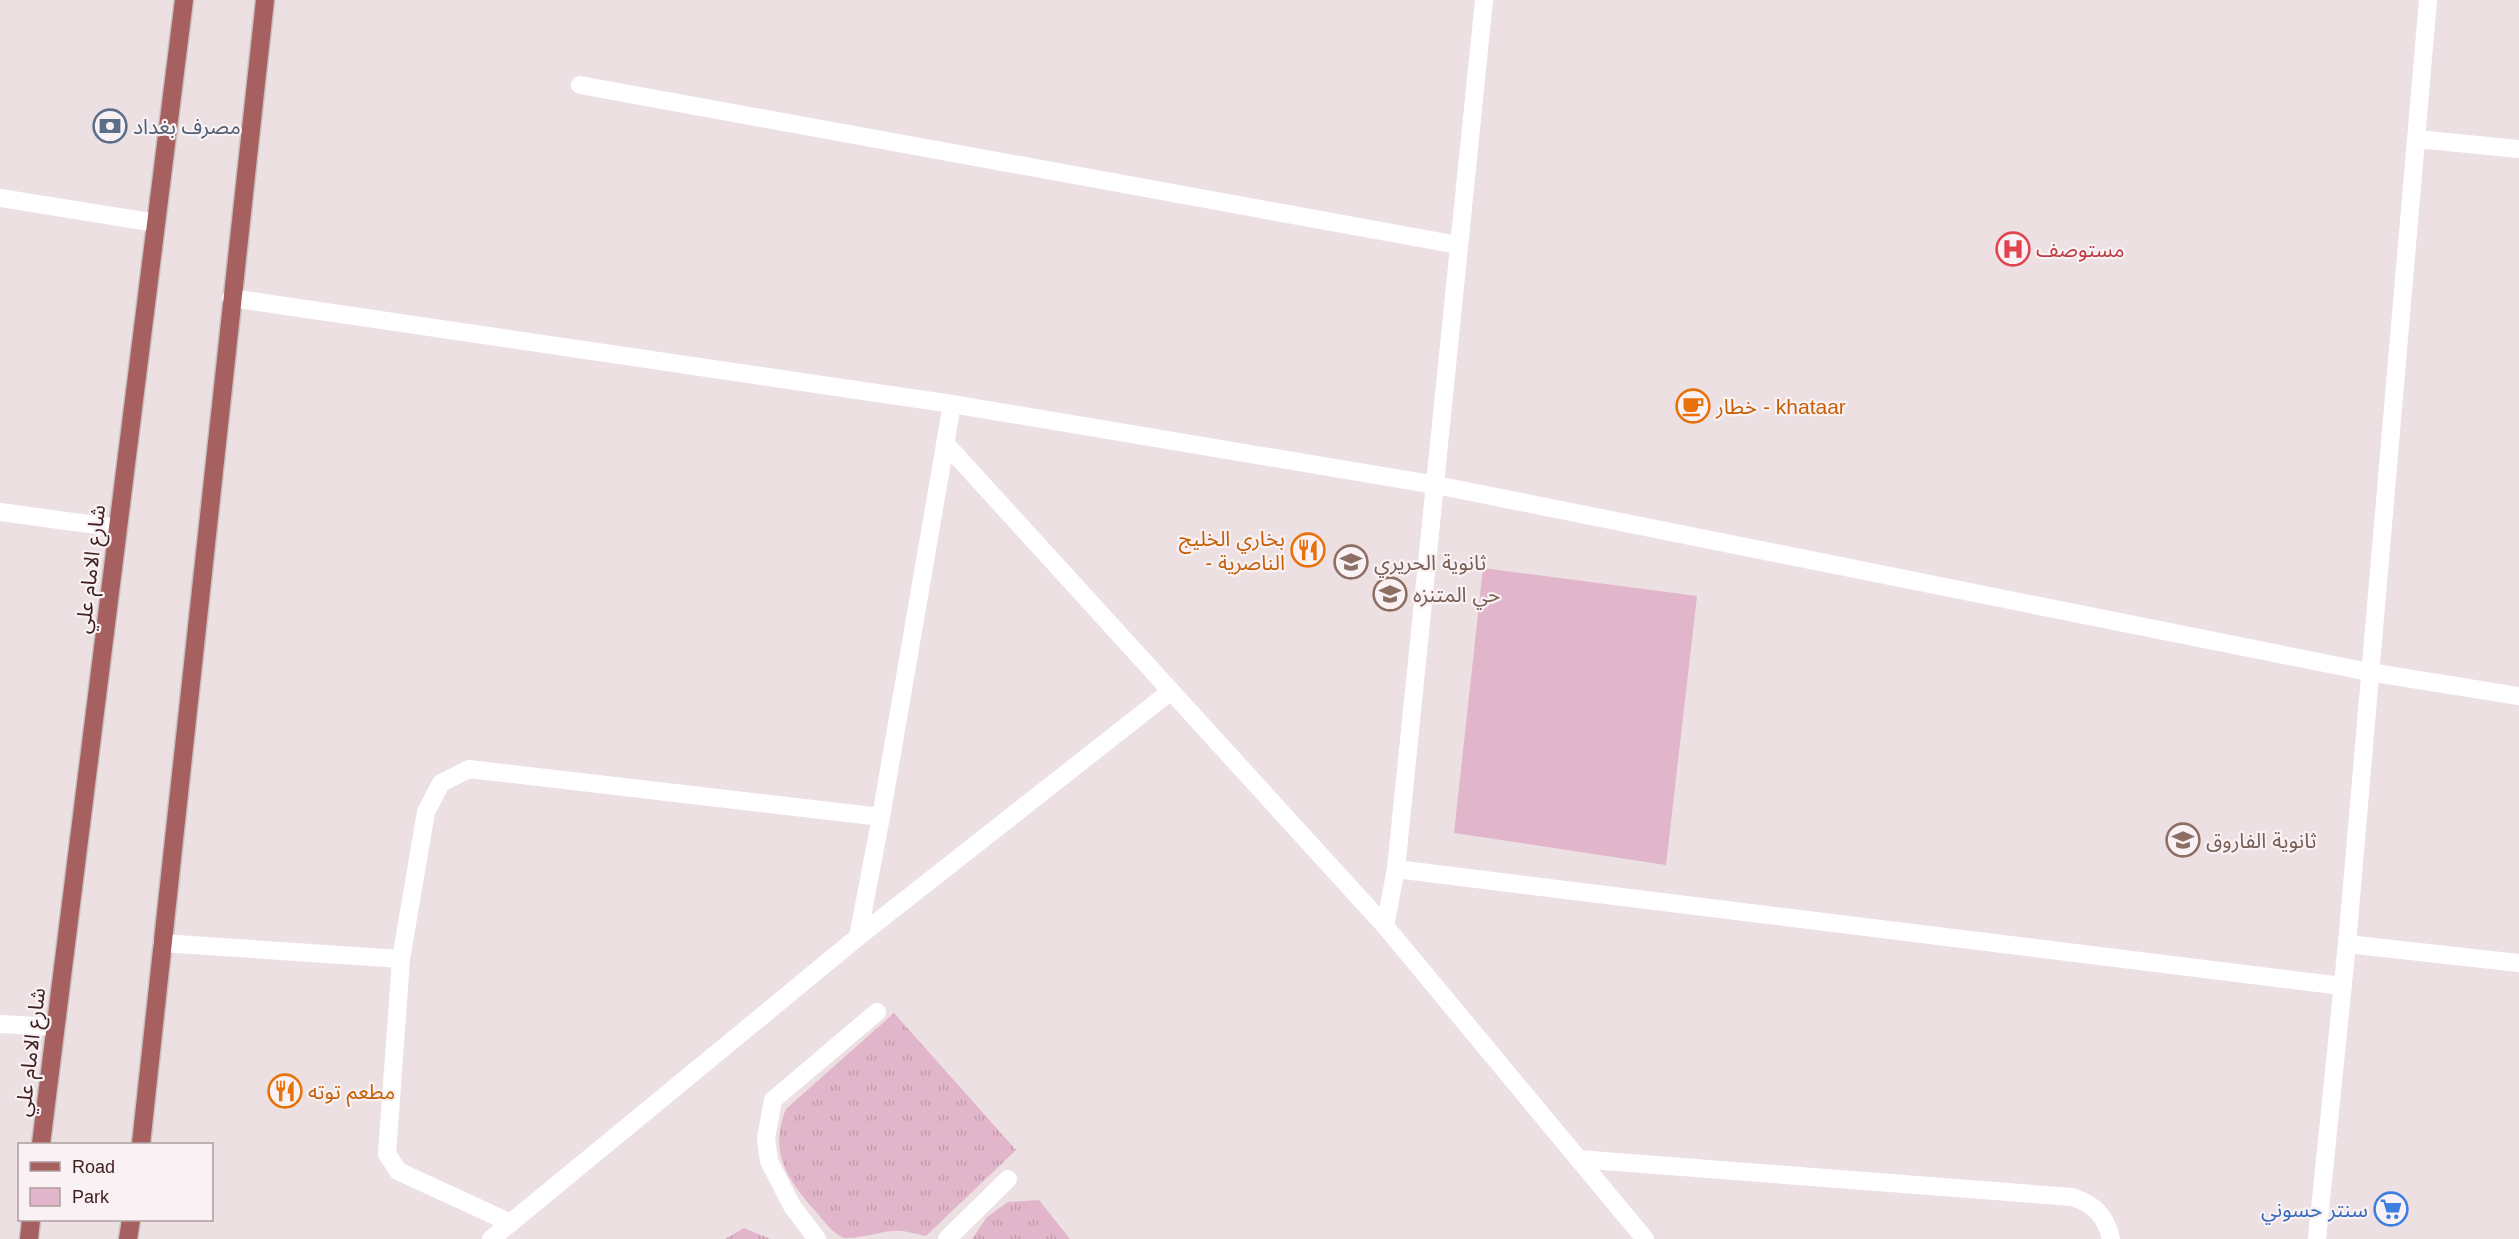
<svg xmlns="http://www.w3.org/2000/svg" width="2519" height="1239" viewBox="0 0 2519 1239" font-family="Helvetica,'Noto Sans Arabic',sans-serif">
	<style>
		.grass { fill: url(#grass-tufts) }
		.green { fill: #e1b6ca }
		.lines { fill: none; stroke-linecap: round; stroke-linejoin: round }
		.major-casing { stroke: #c9c0c0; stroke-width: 21 }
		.minor { stroke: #fff; stroke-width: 18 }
		.major { stroke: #a76060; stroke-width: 18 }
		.labels { text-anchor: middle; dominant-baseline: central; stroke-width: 4.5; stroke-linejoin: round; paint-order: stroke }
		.service-label { font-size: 21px; fill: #4e5e75; stroke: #f9f1f3; text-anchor: start }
		.health-label { font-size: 21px; fill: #be3a42; stroke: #f9f1f3; text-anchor: start }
		.food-label { font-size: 21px; fill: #c56008; stroke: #f9f1f3; text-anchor: start }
		.education-label { font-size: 21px; fill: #785e54; stroke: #f9f1f3; text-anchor: start }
		.street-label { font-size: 21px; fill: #3f1f1f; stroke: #f9f1f3 }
		.shop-label { font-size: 21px; fill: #366cbe; stroke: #f9f1f3; text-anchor: end }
	</style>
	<defs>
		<pattern id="grass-tufts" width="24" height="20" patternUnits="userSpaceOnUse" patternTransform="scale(1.5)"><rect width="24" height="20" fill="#e1b6ca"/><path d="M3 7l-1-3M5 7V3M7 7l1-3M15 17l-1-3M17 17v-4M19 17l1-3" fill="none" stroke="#c29cad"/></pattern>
	</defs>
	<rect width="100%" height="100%" fill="#ede0e3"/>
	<g class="grass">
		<path d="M894,1013L1016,1150L926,1236C915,1234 904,1230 893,1231C877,1232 860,1239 844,1238C832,1233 825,1222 817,1213C788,1180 768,1153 786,1109Z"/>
		<polygon points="1039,1200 1070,1239 972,1239 987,1217 1008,1202"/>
		<polygon points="744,1228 770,1239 725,1239"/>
	</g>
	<polygon class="green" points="1483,568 1697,596 1666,865 1454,833"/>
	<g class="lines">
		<defs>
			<g id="major">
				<polyline points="41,1144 184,0"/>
				<polyline points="141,1144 265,0"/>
				<polyline points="29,1239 31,1220"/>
				<polyline points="128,1239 131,1220"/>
			</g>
		</defs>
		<use href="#major" class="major-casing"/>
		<g class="minor">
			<polyline points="1484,0 1396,869 1385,926 1645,1239"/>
			<polyline points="580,85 1458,245"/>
			<polyline points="2417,139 2519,149"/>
			<polyline points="0,198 156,223"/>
			<polyline points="231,298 952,404 1436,485 2369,672 2519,696"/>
			<polyline points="945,443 1385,926"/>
			<polyline points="0,512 118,528"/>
			<polyline points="1396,869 2342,986"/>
			<polyline points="858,937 881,817 952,404"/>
			<polyline points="162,943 401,959"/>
			<polyline points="2347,944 2519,963"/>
			<polyline points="0,1024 55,1027"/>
			<path d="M1578,1159L2072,1197C2094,1204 2106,1216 2111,1239"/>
			<polyline points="511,1223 398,1171 387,1154 401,959 426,812 441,783 469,769 881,817"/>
			<polyline points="491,1239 858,937 1171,691"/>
			<polyline points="817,1239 792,1206 769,1161 766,1138 773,1100 877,1012"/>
			<polyline points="947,1239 1008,1179"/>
			<polyline points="2317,1239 2347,944 2428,0"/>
		</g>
		<use href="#major" class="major"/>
	</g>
	<defs>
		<symbol id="bank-ring" viewBox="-11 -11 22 22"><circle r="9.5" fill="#f9f1f3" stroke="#5c6f8a" stroke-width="1.5"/><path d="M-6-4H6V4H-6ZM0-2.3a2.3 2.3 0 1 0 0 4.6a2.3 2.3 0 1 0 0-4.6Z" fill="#5c6f8a"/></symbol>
		<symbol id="hospital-ring" viewBox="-11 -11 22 22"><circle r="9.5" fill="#f9f1f3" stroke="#e0444e" stroke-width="1.5"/><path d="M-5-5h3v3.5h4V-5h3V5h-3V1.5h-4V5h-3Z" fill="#e0444e"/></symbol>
		<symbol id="cafe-ring" viewBox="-11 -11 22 22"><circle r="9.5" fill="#f9f1f3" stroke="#e8710a" stroke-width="1.5"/><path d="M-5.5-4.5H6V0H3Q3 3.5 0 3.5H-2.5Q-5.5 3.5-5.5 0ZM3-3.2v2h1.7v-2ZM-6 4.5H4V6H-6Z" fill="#e8710a"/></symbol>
		<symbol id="restaurant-ring" viewBox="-11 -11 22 22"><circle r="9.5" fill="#f9f1f3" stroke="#e8710a" stroke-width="1.5"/><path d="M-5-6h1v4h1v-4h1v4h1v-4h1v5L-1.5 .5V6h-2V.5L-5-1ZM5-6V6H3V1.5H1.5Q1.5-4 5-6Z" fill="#e8710a"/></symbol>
		<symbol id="school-ring" viewBox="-11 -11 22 22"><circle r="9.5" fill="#f9f1f3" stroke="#8d6e63" stroke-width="1.5"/><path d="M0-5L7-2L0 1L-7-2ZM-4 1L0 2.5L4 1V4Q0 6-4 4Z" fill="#8d6e63"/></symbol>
		<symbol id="supermarket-ring" viewBox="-11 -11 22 22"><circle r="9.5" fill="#f9f1f3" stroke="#3f7fe0" stroke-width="1.5"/><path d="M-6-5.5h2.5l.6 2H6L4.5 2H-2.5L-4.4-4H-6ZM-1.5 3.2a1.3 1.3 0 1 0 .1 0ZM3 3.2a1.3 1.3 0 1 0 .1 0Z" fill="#3f7fe0"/></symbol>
	</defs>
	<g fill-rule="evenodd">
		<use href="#bank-ring" x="91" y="107" width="38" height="38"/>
		<use href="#hospital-ring" x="1994" y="230" width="38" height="38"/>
		<use href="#cafe-ring" x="1674" y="387" width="38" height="38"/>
		<use href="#restaurant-ring" x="1289" y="531" width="38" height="38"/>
		<use href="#school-ring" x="1332" y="543" width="38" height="38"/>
		<use href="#school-ring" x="1371" y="575" width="38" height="38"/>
		<use href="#school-ring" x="2164" y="821" width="38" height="38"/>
		<use href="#restaurant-ring" x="266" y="1072" width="38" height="38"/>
		<use href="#supermarket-ring" x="2372" y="1190" width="38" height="38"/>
	</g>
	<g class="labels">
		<g class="service-label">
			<text x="133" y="126">مصرف بغداد</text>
		</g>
		<g class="health-label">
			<text x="2036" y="249">مستوصف</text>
		</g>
		<g class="food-label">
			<text x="1716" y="406">خطار - khataar</text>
			<text x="1285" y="538" text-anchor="end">بخاري الخليج<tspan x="1285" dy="24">- الناصرية</tspan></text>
			<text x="308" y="1091">مطعم توته</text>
		</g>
		<g class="education-label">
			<text x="1374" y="562">ثانوية الحريري</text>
			<text x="1413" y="594">حي المتنزه</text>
			<text x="2206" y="840">ثانوية الفاروق</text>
		</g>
		<g class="street-label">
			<text transform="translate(90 569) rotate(-83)">شارع الامام علي</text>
			<text transform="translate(30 1052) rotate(-83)">شارع الامام علي</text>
		</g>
		<g class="shop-label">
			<text x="2368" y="1209">سنتر حسوني</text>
		</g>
	</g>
	<rect x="18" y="1143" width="195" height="78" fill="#f9f1f3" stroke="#af9d9e" stroke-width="1.5"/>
	<rect x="30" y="1162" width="30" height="9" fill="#a76060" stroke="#af9d9e" stroke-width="1.5"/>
	<text x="72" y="1173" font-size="18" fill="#3f1f1f">Road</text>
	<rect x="30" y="1188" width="30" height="18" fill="#e1b6ca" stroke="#af9d9e" stroke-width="1.5"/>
	<text x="72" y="1203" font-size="18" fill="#3f1f1f">Park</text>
</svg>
